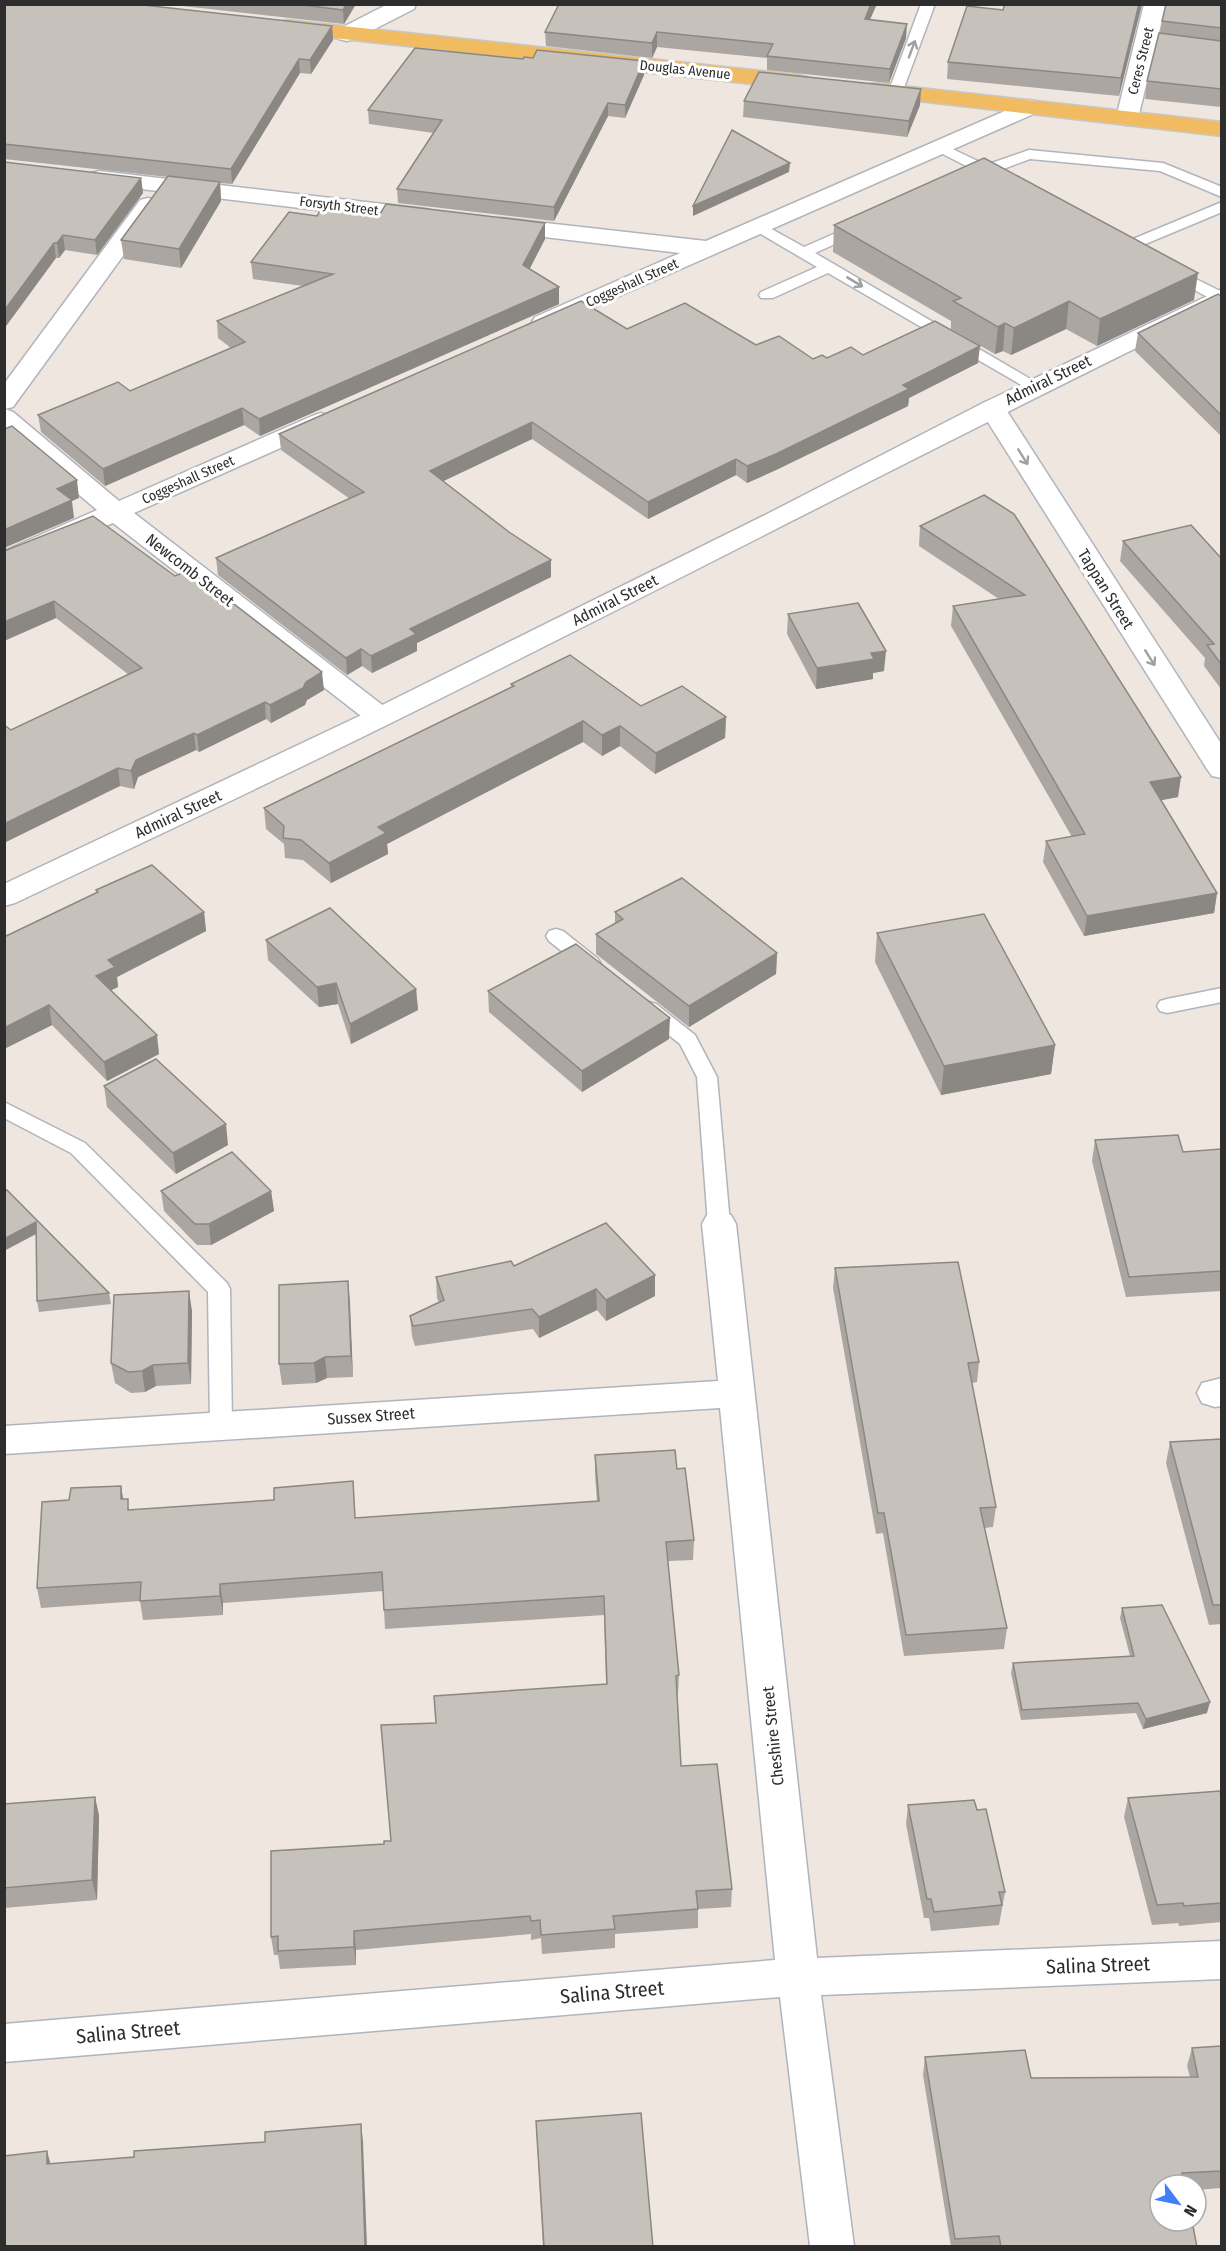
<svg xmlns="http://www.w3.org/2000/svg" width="1226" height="2251" viewBox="0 0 1226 2251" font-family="'Fira Sans Condensed',sans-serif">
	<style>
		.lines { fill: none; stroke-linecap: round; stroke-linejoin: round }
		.lane-casing { stroke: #b0b4bd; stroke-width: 3 }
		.street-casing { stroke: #b0b4bd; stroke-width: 3 }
		.secondary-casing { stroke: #b0b4bd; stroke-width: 3 }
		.primary-casing { stroke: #c8c8c8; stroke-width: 3 }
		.lane { fill: #fff; fill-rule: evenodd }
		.street { fill: #fff; fill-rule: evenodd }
		.secondary { fill: #fff; fill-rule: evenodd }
		.primary { fill: #f1bb62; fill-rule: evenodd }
		.wall { fill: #aba6a1 }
		.shaded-wall { fill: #8b8783 }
		.building { fill: #c7c1bb; stroke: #8b8783; stroke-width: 1.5 }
		.oneway { stroke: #a0a0a0 }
		.labels { text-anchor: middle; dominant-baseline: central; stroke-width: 6; stroke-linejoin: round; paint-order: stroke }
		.far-street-label { font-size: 14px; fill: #2d2d2d; stroke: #fff }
		.street-label { font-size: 16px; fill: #2d2d2d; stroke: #fff }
		.near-street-label { font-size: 20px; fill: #2d2d2d; stroke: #fff }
	</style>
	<rect width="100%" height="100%" fill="#eee6df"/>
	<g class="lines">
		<defs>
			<g id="lane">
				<polygon points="921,4 935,4 902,93 895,97 890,96 888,93"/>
				<polygon points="940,143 986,165 1029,150 1163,163 1222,187 1222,197 1160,171 1030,159 998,171 1001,175 999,178 994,179 985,176 972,180 965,176 974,170 935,150 933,147"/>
				<polygon points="1222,202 1222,212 1131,250 1126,252 1118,247 1121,244"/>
				<polygon points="759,222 804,247 854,225 864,225 867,228 864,231 815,253 1044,387 1042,390 1030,390 828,273 773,298 761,298 759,295 761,292 817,267 754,230 751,227 754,224"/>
				<polygon points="1172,267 1222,292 1222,301 1213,300 1167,275 1164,272"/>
				<polygon points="556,929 563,931 598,959 601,964 598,969 591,971 584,969 549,941 546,936 549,931"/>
				<polygon points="1222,988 1222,1002 1167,1013 1160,1011 1157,1006 1160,1001 1167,999"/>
				<polygon points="649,1002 656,1004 695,1035 717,1077 730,1224 727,1230 719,1232 711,1230 708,1224 697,1077 680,1044 642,1014 639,1009 642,1004"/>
				<polygon points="4,1102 85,1143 227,1283 230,1289 232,1426 229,1432 221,1435 213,1432 210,1426 208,1292 71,1153 4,1118"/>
			</g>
			<g id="street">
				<polygon points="388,4 416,4 414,9 355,39 347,41 339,39 336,34 339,29"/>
				<polygon points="1144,4 1166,4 1138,118 1135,123 1127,125 1119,123 1116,118"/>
				<polygon points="1030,100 1038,102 1041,107 1038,112 544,329 535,327 532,322 535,317 680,253 501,232 493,230 489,225 493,220 501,218 706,241"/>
				<polygon points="99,171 426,209 434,211 438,216 434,221 426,223 91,183 87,178 91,173"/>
				<polygon points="148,198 156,200 160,205 13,407 5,409 13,412 119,501 312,416 321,413 330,416 334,421 330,426 134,513 390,711 394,717 390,723 380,726 370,723 113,523 4,569 4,551 97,510 4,431 4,384 140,200"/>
				<polygon points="992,400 1001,403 1005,408 1222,745 1222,778 1212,776 1207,769 979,408 983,403"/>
				<polygon points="719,1212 731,1215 736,1224 817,1958 1222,1941 1222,1979 821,1995 854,2246 810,2246 780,1997 4,2062 4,2024 775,1960 720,1408 4,1454 4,1426 718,1381 702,1224 707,1215"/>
				<polygon points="1222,1378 1222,1406 1215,1407 1202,1403 1197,1393 1202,1383"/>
			</g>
			<path id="secondary" d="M1222,289V306C944,441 670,585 393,722C268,784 141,843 15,903L4,906V884L370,711L769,513L983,403Z"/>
			<g id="primary">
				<polygon points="287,20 799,75 807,77 810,82 807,87 799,89 279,32 276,27 279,22"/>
				<polygon points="875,83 1222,122 1222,136 867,95 864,90 867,85"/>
			</g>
		</defs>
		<use href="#lane" class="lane-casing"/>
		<use href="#street" class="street-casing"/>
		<use href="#secondary" class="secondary-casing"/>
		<use href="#primary" class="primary-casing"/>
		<use href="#lane" class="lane"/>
		<use href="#street" class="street"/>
		<use href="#secondary" class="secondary"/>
		<use href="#primary" class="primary"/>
	</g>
	<g class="wall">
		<polygon points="4,4 332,26 333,40 311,74 300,73 232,184 220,183 221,201 181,268 124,259 121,240 168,177 4,159"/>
		<polygon points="165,4 356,4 344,24"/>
		<polygon points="1142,4 1119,96 947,79 948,62 1003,10"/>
		<polygon points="1221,4 1221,107 1145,99 1147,81 1160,33 1162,21"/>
		<polygon points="870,20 906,38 889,83 767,70 767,58 657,47 652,58 546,46 545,32"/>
		<polygon points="533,58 644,61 644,75 625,118 608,116 554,221 398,203 397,189 434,133 369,124 368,110 523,59"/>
		<polygon points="744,101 920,105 907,137 743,117"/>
		<polygon points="4,162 141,178 143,193 97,255 65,250 59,258 56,258"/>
		<polygon points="380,214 545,223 545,239 529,269 559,304 260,436 244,425 105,486 41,432 38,415 130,391 231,348 218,338 217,321 303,286 253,279 251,262 317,216"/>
		<polygon points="834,225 1194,300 1097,346 1066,329 1011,355 1003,351 995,354 951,329 951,321 833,252"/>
		<polygon points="1221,296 1221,436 1135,351 1138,333"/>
		<polygon points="627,329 756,345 813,359 863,355 978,363 909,398 908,406 776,470 747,483 736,475 648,519 532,439 443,481 551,577 417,643 417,651 372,673 362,666 347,675 218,575 216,558 350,499 281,450 279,434"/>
		<polygon points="984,495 1178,797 1161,800 1217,893 1214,913 1084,936 1043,862 1046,841 1072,837 951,626 953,606 999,599 919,546 920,526"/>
		<polygon points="1123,541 1221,558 1221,689 1204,666 1205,658 1120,561"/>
		<polygon points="4,551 324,690 307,700 305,705 271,723 266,719 199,752 196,750 138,777 134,789 120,786 111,790 11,730 129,675 56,618 4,641"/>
		<polygon points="788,614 884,671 873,673 873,679 816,689 787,634"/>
		<polygon points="511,684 641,706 726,717 725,738 655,774 620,746 602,756 583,742 387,844 388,854 331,883 303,860 285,858 284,844 266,829 264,808 511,687"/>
		<polygon points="96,890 204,912 206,931 117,977 118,987 111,990 159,1054 107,1081 52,1025 4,1049 97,893"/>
		<polygon points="615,912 777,953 776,974 689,1027 596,954 596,934 615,924"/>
		<polygon points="877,933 1055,1045 1051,1074 941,1095 875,962"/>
		<polygon points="266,940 416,989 418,1010 351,1044 338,1004 319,1007 268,960"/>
		<polygon points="488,991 669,1039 582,1092 489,1012"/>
		<polygon points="104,1086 228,1145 176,1174 107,1107"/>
		<polygon points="1095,1140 1183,1152 1221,1149 1221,1291 1126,1297 1092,1161"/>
		<polygon points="161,1191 271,1191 274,1211 211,1245 197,1245 164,1211"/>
		<polygon points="4,1192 109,1293 111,1304 39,1312 37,1301 37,1234"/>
		<polygon points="514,1266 655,1296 606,1321 597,1310 539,1338 533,1329 415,1346 412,1336 410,1316 439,1302 437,1298 436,1277"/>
		<polygon points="835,1268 979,1362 977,1382 972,1383 996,1507 993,1527 984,1528 1007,1628 1004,1649 904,1656 883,1533 876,1534 833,1288"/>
		<polygon points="348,1281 353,1377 327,1378 316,1383 282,1385 279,1364"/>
		<polygon points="192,1311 191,1384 156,1386 145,1392 131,1393 115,1383 111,1363"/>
		<polygon points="1221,1439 1221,1624 1209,1625 1166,1463 1170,1442"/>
		<polygon points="595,1455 677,1469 694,1540 693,1560 668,1561 679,1675 678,1694 677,1695 681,1766 732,1889 731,1907 698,1909 698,1928 615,1934 615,1948 542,1954 541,1938 531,1940 531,1934 356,1950 356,1965 280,1969 278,1955 274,1955 271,1937 384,1844 391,1841 436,1723 606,1684 604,1615 385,1629 383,1591 223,1603 223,1615 143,1620 140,1601 41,1608 37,1588 121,1486 123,1499 130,1510 274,1500 353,1481 355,1518 597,1502 595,1474"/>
		<polygon points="1122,1608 1207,1713 1143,1729 1136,1713 1021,1720 1011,1673 1013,1663 1130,1656 1120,1618"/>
		<polygon points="1221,1795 1221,1922 1179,1926 1178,1923 1152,1925 1124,1817 1128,1798"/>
		<polygon points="95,1797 99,1816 97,1900 4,1908 4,1804"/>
		<polygon points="908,1805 977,1810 1005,1892 999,1925 931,1931 929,1918 924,1918 906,1824"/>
		<polygon points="1221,2046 1221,2188 1196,2190 1196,2185 1160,2185 1197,2247 951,2247 923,2075 925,2057 1031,2078 1190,2077 1187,2066 1192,2048"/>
		<polygon points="536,2121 653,2247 543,2247"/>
	</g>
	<g class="shaded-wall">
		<polygon points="346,4 356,4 344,24 343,10"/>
		<polygon points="871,4 877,4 864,33 865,19"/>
		<polygon points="1139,4 1142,4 1119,96 1121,78"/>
		<polygon points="907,24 906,38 889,83 890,69"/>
		<polygon points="332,26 333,40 311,74 310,60"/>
		<polygon points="657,32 657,47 652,58 652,43"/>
		<polygon points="299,59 300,73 232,184 231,169"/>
		<polygon points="644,61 644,75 625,118 625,105"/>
		<polygon points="921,89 920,105 907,137 909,121"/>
		<polygon points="608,103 608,116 554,221 554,207"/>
		<polygon points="790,163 789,172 693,216 693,206"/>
		<polygon points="141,178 143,193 97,255 95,240"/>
		<polygon points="220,182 221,201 181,268 179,249"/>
		<polygon points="545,223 545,239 523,282 523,265"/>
		<polygon points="63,235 65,250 59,258 57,243"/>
		<polygon points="54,243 56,258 4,329 4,311"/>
		<polygon points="1198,273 1194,300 1097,346 1100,319"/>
		<polygon points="559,287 559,304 260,436 259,419"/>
		<polygon points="1069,301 1066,329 1011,355 1014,328"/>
		<polygon points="1005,323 1003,351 995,354 998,327"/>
		<polygon points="980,346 978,363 909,398 908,406 776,470 747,483 747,466 903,385"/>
		<polygon points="242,408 244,425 105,486 103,469"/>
		<polygon points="532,422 532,439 431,487 430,471"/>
		<polygon points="736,459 736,475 648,519 648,502"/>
		<polygon points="77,480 79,498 72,501 74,518 4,548 4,530 57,489"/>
		<polygon points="551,560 551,577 417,643 417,651 372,673 371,656 410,629"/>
		<polygon points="54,601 56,618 4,641 4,622"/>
		<polygon points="361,649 362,666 347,675 346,658"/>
		<polygon points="886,651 884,671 873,673 873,679 816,689 817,668 871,653"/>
		<polygon points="322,672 324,690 307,700 305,705 271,723 270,705"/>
		<polygon points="265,702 266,719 199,752 197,735"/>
		<polygon points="726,717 725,738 655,774 656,753"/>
		<polygon points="583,721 583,742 387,844 388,854 331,883 329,863 378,827"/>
		<polygon points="620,726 620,746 602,756 602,735"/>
		<polygon points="194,733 196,750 138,777 134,789 131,771 136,760"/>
		<polygon points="118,768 120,786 4,843 4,824"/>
		<polygon points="1181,777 1178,797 1147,803 1150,782"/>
		<polygon points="1217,893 1214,913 1084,936 1087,916"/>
		<polygon points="204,912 206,931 117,977 118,987 99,996 96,976 108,960"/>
		<polygon points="777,953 776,974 689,1027 689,1006"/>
		<polygon points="336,983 338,1004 319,1007 317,987"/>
		<polygon points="416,989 418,1010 351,1044 350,1024"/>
		<polygon points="49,1005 52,1025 4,1049 4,1028"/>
		<polygon points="670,1018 669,1039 582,1092 582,1071"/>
		<polygon points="157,1035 159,1054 107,1081 104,1062"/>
		<polygon points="1055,1045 1051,1074 941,1095 944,1066"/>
		<polygon points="226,1124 228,1145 176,1174 173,1153"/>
		<polygon points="271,1191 274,1211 211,1245 209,1224"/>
		<polygon points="36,1222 38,1233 4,1251 4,1239"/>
		<polygon points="655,1275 655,1296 606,1321 606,1300"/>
		<polygon points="348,1281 350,1302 353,1377 351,1356"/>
		<polygon points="596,1289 597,1310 539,1338 539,1317"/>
		<polygon points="189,1291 192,1311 191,1384 188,1363"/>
		<polygon points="325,1357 327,1378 316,1383 314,1363"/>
		<polygon points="153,1365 156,1386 145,1392 142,1371"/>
		<polygon points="121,1486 124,1505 121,1499"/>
		<polygon points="220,1584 223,1603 223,1615 220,1596"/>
		<polygon points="1210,1702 1207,1713 1143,1729 1146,1719"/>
		<polygon points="95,1797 99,1816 97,1900 92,1880"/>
		<polygon points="354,1931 356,1950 356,1965 354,1947"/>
		<polygon points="361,2124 363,2142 367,2247 365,2247"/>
		<polygon points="47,2151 52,2169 47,2164"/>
	</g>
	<g class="building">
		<polygon points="4,4 134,4 332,26 310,60 299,59 231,169 4,144"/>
		<polygon points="295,4 346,4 343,10"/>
		<polygon points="559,4 871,4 865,19 907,24 890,69 767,56 773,44 657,32 652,43 545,32"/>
		<polygon points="1005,4 1139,4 1121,78 948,62 967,6 1003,10"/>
		<polygon points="1166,4 1221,4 1221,28 1162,21"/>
		<polygon points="1159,33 1221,41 1221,89 1147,81"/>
		<polygon points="415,48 523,59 524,57 533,58 537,50 644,61 625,105 608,103 554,207 397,189 442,120 368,110"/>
		<polygon points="759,72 921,89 909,121 744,101"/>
		<polygon points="732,130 790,163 693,206"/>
		<polygon points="984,158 1198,273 1100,319 1069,301 1014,328 1005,323 998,327 953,301 961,298 834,225"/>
		<polygon points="4,162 141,178 95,240 63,235 57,243 54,243 4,311"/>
		<polygon points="168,176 220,182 179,249 121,240"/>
		<polygon points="386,204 545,223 523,265 559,287 259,419 242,408 103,469 38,415 118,382 130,391 245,342 217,321 333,274 251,262 289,212 317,216 322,207 380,214"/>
		<polygon points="1218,294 1221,296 1221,415 1138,333"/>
		<polygon points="581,301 627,329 685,303 756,345 779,336 813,359 822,355 827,358 851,347 863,355 935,321 980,346 903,385 909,389 776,454 747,466 736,459 648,502 532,422 430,471 509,532 551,560 410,629 416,634 371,656 361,649 346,658 216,558 364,492 279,434"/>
		<polygon points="12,426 77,480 57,489 72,500 4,530 4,429"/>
		<polygon points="984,495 1014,514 1181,777 1150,782 1217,893 1087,916 1046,841 1085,834 953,606 1025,595 920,526"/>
		<polygon points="93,516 175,576 190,570 322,672 306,682 303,688 270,705 265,702 197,735 194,733 136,760 131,771 118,768 4,824 4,725 11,730 142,668 54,601 4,622 4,551"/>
		<polygon points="1191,525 1221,558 1221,664 1207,645 1214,644 1123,541"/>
		<polygon points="858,603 886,651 871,653 874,659 817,668 788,614"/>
		<polygon points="570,655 641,706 682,686 726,717 656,753 620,726 602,735 583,721 378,827 386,833 329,863 301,840 283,838 284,826 264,808 514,686 511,684"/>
		<polygon points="152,865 204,912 108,960 115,967 96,976 157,1035 104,1062 49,1005 4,1028 4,937 98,892 96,890"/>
		<polygon points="682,878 777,953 689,1006 596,934 623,919 615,912"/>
		<polygon points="330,908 416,989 350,1024 336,983 317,987 266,940"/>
		<polygon points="984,914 1055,1045 944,1066 877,933"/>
		<polygon points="576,944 670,1018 582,1071 488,991"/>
		<polygon points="156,1059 226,1124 173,1153 104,1086"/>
		<polygon points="1178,1135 1183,1152 1221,1149 1221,1271 1129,1277 1095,1140"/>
		<polygon points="232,1152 271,1191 209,1224 195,1224 161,1191"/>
		<polygon points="7,1190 109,1293 37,1301 36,1222 4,1239 4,1192"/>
		<polygon points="606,1223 655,1275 606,1300 596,1289 539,1317 532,1309 413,1326 410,1316 444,1300 436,1277 511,1261 514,1266"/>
		<polygon points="958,1262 979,1362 968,1363 996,1507 980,1508 1007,1628 906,1635 884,1513 878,1513 835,1268"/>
		<polygon points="348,1281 351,1356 325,1357 314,1363 279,1364 279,1285"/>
		<polygon points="189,1291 188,1363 153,1365 142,1371 128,1372 111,1363 114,1295"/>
		<polygon points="1221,1439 1221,1605 1213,1605 1170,1442"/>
		<polygon points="675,1450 677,1469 685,1468 694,1540 666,1542 679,1675 676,1676 681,1766 717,1764 732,1889 696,1891 698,1909 613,1916 615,1929 541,1935 540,1920 531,1921 530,1916 354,1931 354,1947 278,1951 278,1936 271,1937 271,1851 384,1844 384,1841 391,1841 381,1725 436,1723 434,1696 607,1684 604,1596 384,1610 382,1572 220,1584 220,1596 140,1601 141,1582 37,1588 42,1502 69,1500 71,1488 121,1486 121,1499 128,1499 128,1510 274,1500 274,1488 353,1481 355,1518 599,1501 595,1455"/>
		<polygon points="1162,1605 1210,1702 1146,1719 1138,1703 1022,1710 1013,1663 1134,1656 1122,1608"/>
		<polygon points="1220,1791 1221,1795 1221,1903 1184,1906 1183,1903 1157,1905 1128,1798"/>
		<polygon points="95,1797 92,1880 4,1888 4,1804"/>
		<polygon points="974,1800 977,1810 986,1809 1005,1892 999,1892 1002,1905 934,1912 931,1899 927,1899 908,1805"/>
		<polygon points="1221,2046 1221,2171 1182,2173 1184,2185 1160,2185 1160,2221 1192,2221 1197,2247 1001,2247 999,2236 955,2239 925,2057 1025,2050 1031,2078 1198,2077 1192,2048"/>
		<polygon points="641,2113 653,2247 544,2247 536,2121"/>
		<polygon points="361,2124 365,2247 4,2247 4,2156 47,2151 47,2164 134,2157 134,2151 265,2142 265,2132"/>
	</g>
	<defs><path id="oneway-shaft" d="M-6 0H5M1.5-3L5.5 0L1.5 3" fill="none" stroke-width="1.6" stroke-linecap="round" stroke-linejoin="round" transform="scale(1.5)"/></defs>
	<g class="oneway">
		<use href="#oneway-shaft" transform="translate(912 49) rotate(-70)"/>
		<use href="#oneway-shaft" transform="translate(855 282) rotate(31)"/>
		<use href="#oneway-shaft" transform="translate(1023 457) rotate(58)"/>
		<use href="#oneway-shaft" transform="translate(1150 658) rotate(58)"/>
	</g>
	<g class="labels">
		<g class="far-street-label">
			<text transform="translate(1141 61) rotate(-76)">Ceres Street</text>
			<text transform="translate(685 70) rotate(6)">Douglas Avenue</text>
			<text transform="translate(339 206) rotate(7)">Forsyth Street</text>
			<text transform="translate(632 283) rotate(-24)">Coggeshall Street</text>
			<text transform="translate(188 480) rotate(-24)">Coggeshall Street</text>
		</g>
		<g class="street-label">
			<text transform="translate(1048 380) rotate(-26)">Admiral Street</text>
			<text transform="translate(190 570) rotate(38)">Newcomb Street</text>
			<text transform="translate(1106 589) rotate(58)">Tappan Street</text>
			<text transform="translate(615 600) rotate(-27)">Admiral Street</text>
			<text transform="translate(178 814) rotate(-25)">Admiral Street</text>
			<text transform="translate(371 1416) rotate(-4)">Sussex Street</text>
			<text transform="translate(773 1736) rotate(-96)">Cheshire Street</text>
		</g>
		<g class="near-street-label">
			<text transform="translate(1098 1965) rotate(-2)">Salina Street</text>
			<text transform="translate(612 1992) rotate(-5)">Salina Street</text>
			<text transform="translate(128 2032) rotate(-5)">Salina Street</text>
		</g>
	</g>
	<rect width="1226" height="2251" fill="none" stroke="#2d2d2d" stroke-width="12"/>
	<g transform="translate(1178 2203) rotate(122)"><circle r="28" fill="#ffffff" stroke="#ababab" stroke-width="1.5"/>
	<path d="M0-4.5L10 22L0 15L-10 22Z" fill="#417efa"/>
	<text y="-9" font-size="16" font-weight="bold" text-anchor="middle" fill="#2d2d2d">N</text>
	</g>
</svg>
